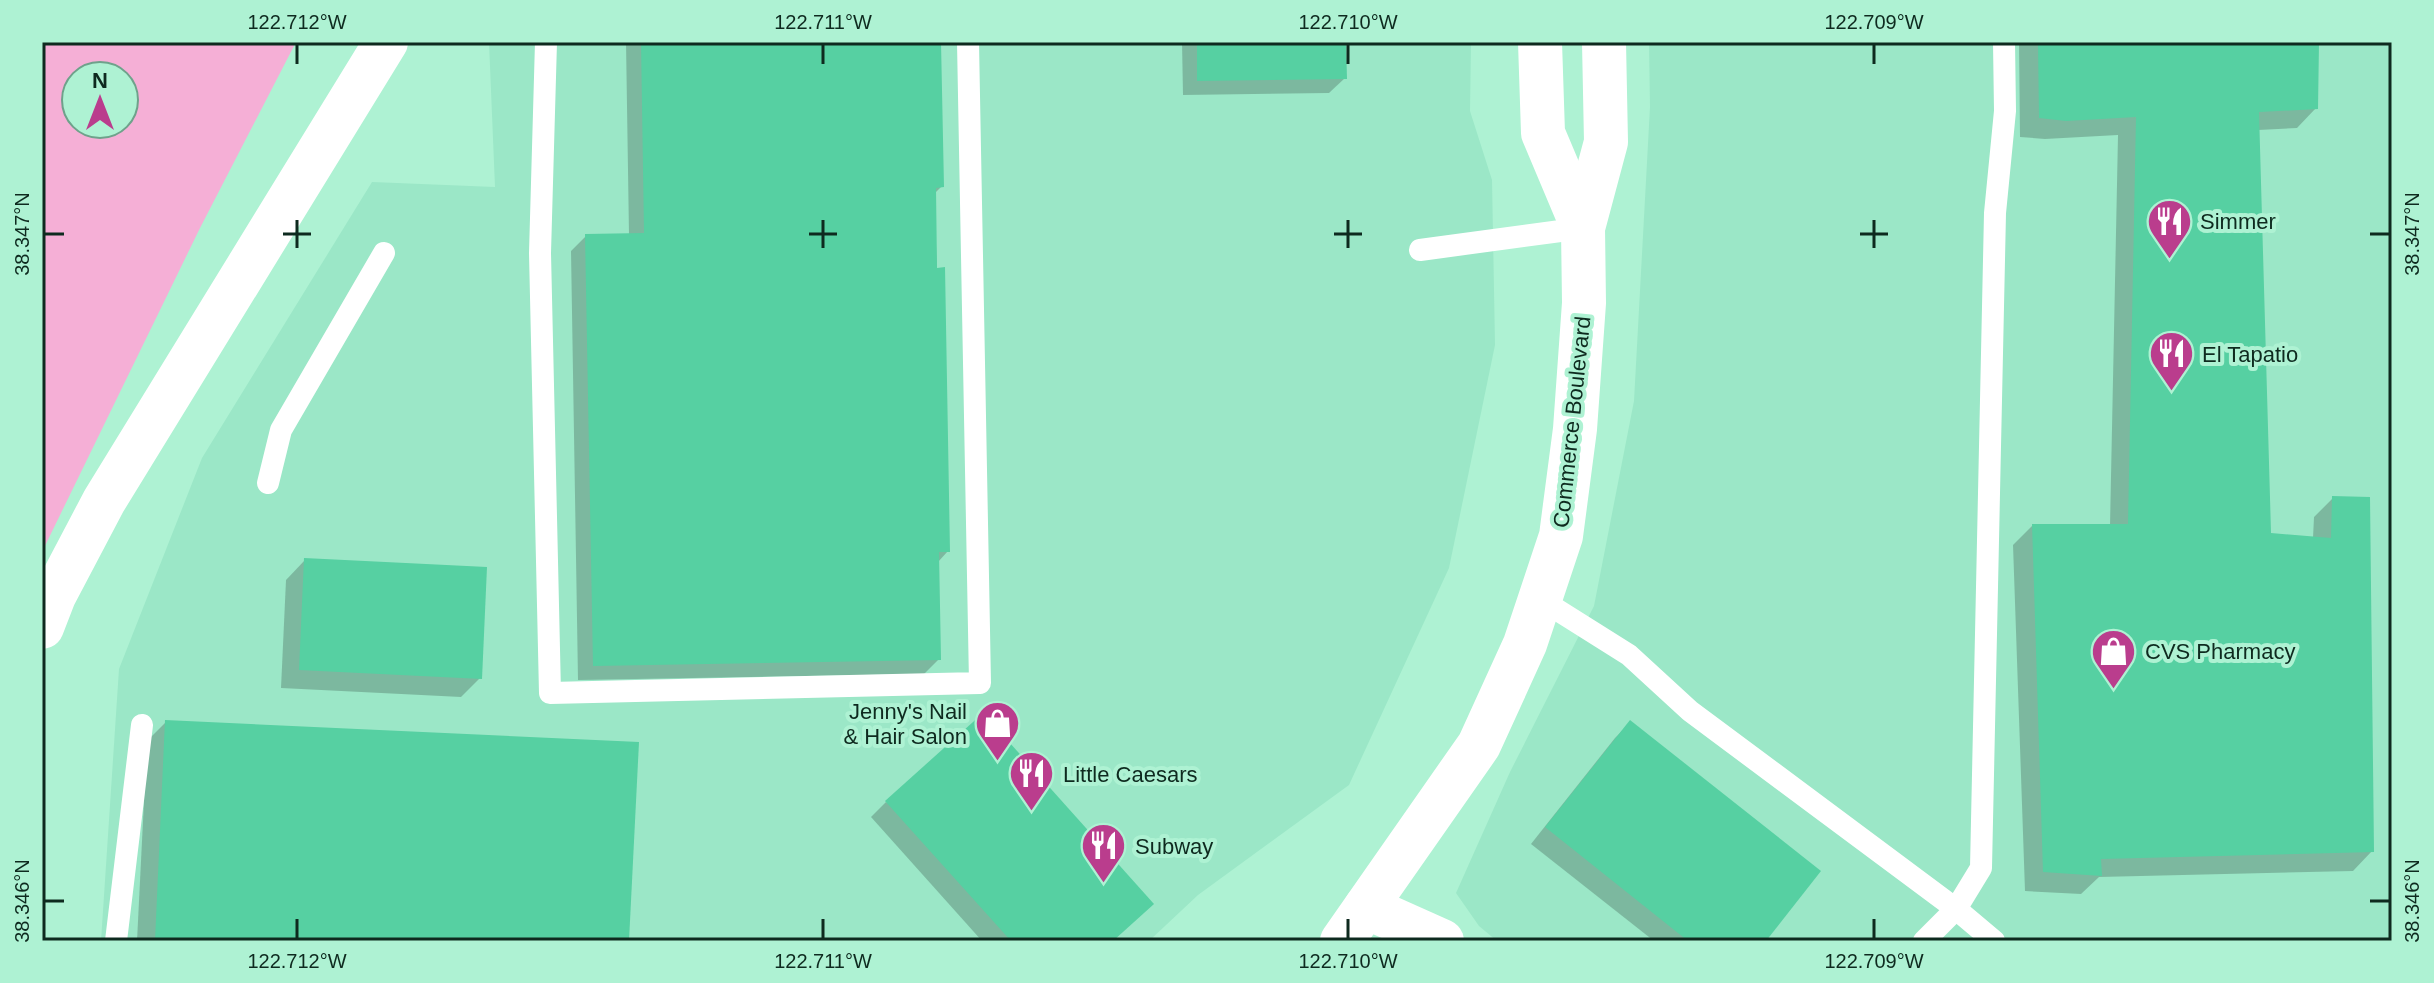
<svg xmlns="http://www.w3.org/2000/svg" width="2434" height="983" viewBox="0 0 2434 983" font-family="Helvetica,sans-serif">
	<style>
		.built { fill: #9be7c7 }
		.green { fill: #f5afd6; fill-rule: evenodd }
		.shadow { fill: #0003 }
		.building { fill: #56d0a2 }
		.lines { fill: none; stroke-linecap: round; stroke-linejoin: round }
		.service { stroke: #fff; stroke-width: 22 }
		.minor { stroke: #fff; stroke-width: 44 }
		.tertiary { stroke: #fff; stroke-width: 44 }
		.motorway { stroke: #fff; stroke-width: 44 }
		.ticks { fill: none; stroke: #0e2a1f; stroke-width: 3 }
		.labels { text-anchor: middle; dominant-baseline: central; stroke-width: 8; stroke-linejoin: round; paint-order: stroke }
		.poi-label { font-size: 22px; fill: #0e2a1f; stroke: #aef2d3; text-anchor: start }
		.street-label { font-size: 22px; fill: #0e2a1f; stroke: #aef2d3 }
		.neatline { fill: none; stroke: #0e2a1f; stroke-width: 3 }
		.ticks-label { font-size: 20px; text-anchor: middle; fill: #0e2a1f }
	</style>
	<rect width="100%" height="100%" fill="#aef2d3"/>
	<g class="built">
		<polygon points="489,42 1471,42 1470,111 1492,180 1495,345 1449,568 1349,785 1198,895 1149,941 101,941 119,669 202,458 372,182 495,187"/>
		<polygon points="1649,42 2392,42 2392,941 1497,941 1479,926 1456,893 1510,772 1594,606 1634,401 1650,107"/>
	</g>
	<path class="green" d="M42,42H296L200,228L42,552ZM76,76H124V124H76Z"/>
	<g class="shadow">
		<polygon points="626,42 939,42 942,186 934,194 948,551 938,562 939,659 924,674 578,680 571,251 586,236 629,235"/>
		<polygon points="1182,42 1344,42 1345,78 1329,93 1183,95"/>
		<polygon points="2019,42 2317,42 2316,108 2297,128 2258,130 2269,535 2313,538 2314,517 2333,498 2372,851 2353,871 2099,877 2081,894 2025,891 2013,545 2032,526 2110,526 2118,135 2045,139 2020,137"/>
		<polygon points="305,560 480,678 461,697 281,688 286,580"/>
		<polygon points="166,722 627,941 137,941 147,741"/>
		<polygon points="1630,723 1763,941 1654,941 1531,844 1615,738"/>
		<polygon points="886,802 1112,941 982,941 871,817"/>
	</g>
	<g class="building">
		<polygon points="641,42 941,42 944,187 936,188 937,268 945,267 950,552 939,552 941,660 593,666 585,234 644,233"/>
		<polygon points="1197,42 1346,42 1347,79 1197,81"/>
		<polygon points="2038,42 2319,42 2318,109 2259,112 2271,533 2331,538 2332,496 2370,497 2374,852 2101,859 2102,876 2043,872 2032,524 2128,524 2136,117 2066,121 2039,118"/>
		<polygon points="304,558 487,567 482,679 299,670"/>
		<polygon points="983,713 1154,904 1113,941 1011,941 885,801"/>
		<polygon points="165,720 639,742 629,941 155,941"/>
		<polygon points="1630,720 1821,871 1766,941 1688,941 1545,827"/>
	</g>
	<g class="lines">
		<g class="service">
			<polyline points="546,42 540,253 550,693 980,683 968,42"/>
			<polyline points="1420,250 1583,228"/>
			<polyline points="268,483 281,430 384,253"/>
			<polyline points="1540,599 1629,655 1690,711 1956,909 1994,941"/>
			<polyline points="116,941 142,725"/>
			<polyline points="1924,941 1956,909 1981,868 1995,213 2005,111 2004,42"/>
		</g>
		<polyline class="minor" points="1366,907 1442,941"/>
		<g class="tertiary">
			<polyline points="1540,42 1543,133 1583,228"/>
			<polyline points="1342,941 1479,745 1525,644 1561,536 1575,429 1584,303 1583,228 1606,142 1604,42"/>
		</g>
		<polyline class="motorway" points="42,627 54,596 104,501 386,42"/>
	</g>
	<path class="ticks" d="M297,44V64M823,44V64M1348,44V64M1874,44V64M297,220V248M823,220V248M1348,220V248M1874,220V248M44,234H64M283,234H311M809,234H837M1334,234H1362M1860,234H1888M2370,234H2390M44,901H64M2370,901H2390M297,919V939M823,919V939M1348,919V939M1874,919V939"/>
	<defs>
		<symbol id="restaurant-pin" viewBox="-11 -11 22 30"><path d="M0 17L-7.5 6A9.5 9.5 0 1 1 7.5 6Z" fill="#ba3d8d" stroke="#aef2d3"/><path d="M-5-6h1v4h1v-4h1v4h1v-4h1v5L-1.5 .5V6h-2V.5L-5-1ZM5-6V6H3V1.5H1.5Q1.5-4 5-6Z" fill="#fff"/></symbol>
		<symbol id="shop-pin" viewBox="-11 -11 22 30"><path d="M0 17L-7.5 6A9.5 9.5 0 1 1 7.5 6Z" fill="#ba3d8d" stroke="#aef2d3"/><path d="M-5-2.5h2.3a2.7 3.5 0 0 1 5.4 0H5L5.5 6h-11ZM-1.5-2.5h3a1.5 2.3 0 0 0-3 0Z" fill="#fff"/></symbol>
	</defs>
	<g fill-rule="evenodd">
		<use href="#restaurant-pin" x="2144" y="196" width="51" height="69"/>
		<use href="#restaurant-pin" x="2146" y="328" width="51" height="69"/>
		<use href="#shop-pin" x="2088" y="626" width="51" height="69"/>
		<use href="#shop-pin" x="972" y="698" width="51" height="69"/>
		<use href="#restaurant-pin" x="1006" y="748" width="51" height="69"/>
		<use href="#restaurant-pin" x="1078" y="820" width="51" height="69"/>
	</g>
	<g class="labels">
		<g class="poi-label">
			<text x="2200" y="221">Simmer</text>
			<text x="2202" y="354">El Tapatio</text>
			<text x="2145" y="651">CVS Pharmacy</text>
			<text x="967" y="711" text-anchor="end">Jenny's Nail<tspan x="967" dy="25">&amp; Hair Salon</tspan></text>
			<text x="1063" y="774">Little Caesars</text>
			<text x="1135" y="846">Subway</text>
		</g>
		<g class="street-label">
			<text transform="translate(1572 422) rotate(-84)">Commerce Boulevard</text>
		</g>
	</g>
	<rect width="2434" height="983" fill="none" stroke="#aef2d3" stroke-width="88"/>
	<g transform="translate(100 100)"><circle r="38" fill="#aef2d3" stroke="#6ea28b" stroke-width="2"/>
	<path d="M0-6L14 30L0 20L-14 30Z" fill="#ba3d8d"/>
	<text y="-12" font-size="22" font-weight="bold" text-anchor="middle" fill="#0e2a1f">N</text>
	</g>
	<rect x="44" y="44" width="2346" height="895" class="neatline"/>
	<g class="ticks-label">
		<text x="297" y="29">122.712°W</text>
		<text x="823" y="29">122.711°W</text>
		<text x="1348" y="29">122.710°W</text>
		<text x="1874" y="29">122.709°W</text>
		<text transform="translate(22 234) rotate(-90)" y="7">38.347°N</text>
		<text transform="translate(2412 234) rotate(-90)" y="7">38.347°N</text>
		<text transform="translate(22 901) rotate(-90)" y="7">38.346°N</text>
		<text transform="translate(2412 901) rotate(-90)" y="7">38.346°N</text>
		<text x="297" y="968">122.712°W</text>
		<text x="823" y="968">122.711°W</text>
		<text x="1348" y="968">122.710°W</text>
		<text x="1874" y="968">122.709°W</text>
	</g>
</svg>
